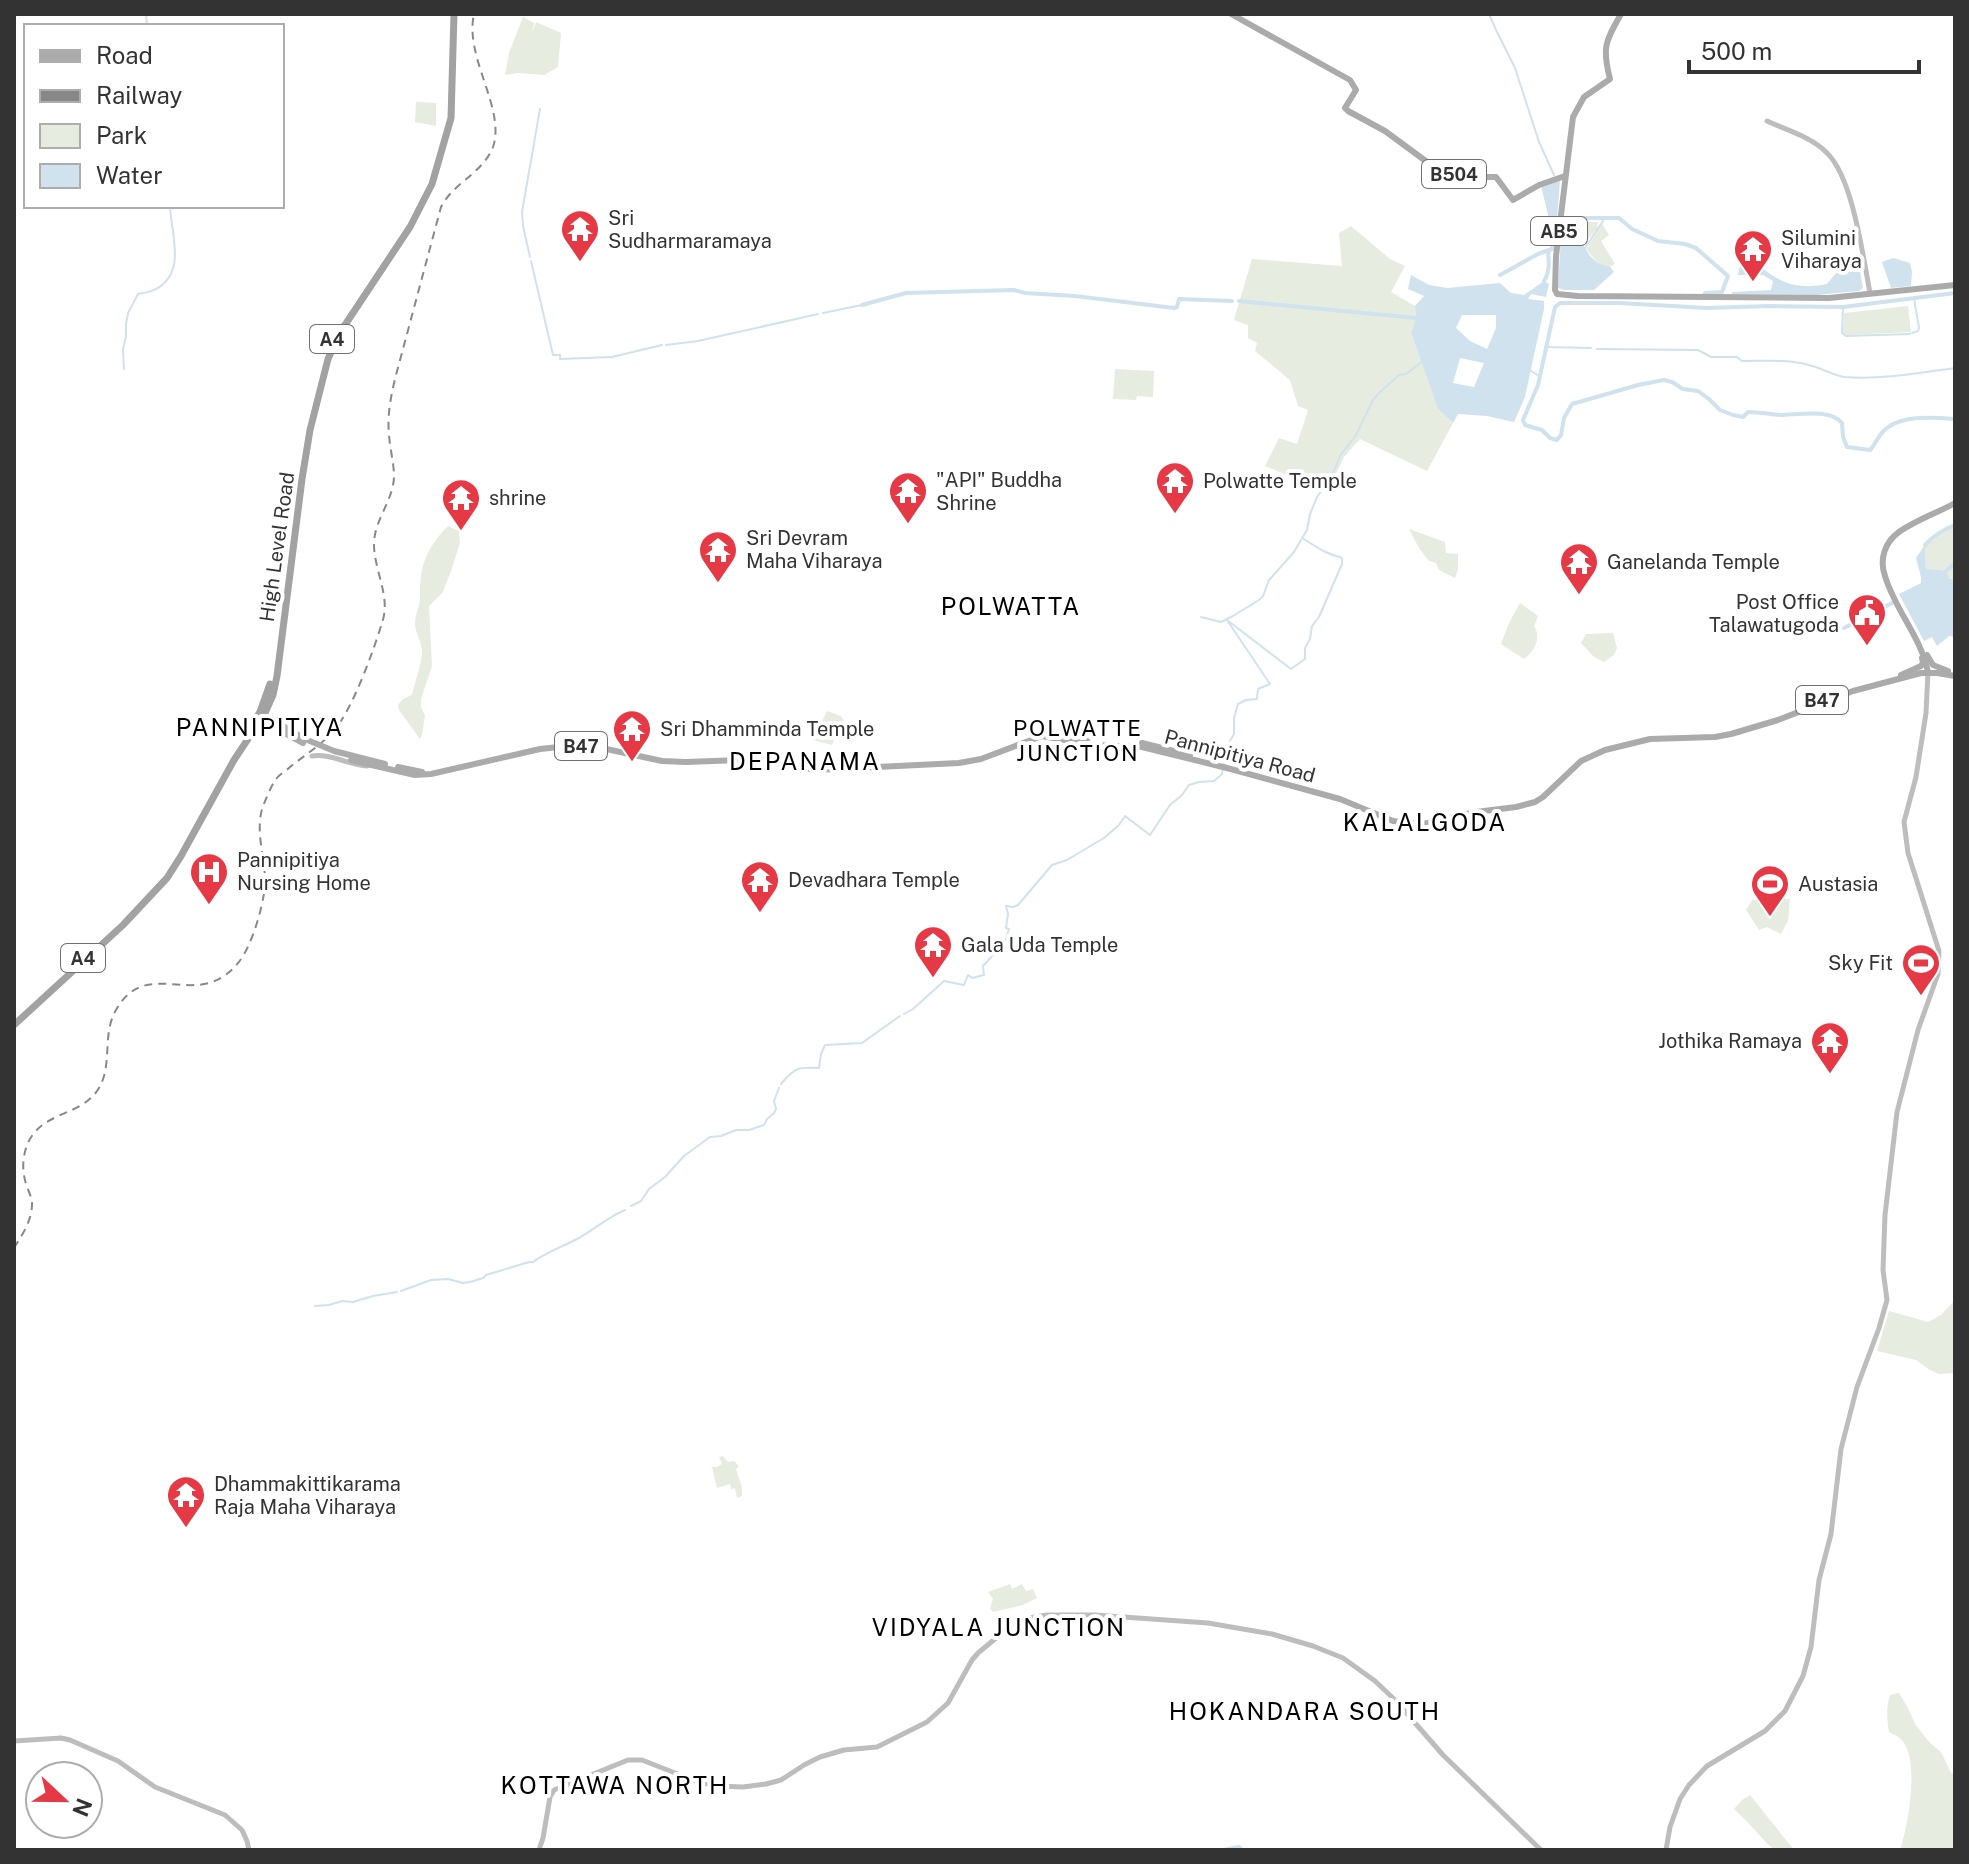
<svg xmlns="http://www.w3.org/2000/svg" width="1969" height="1864" viewBox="0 0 1969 1864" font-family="'Public Sans',sans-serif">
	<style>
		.green { fill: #e6ecdf }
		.water { fill: #cfe2ee; fill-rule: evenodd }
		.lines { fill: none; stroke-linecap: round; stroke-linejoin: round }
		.stream { stroke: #cfe2ee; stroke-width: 2 }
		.canal { stroke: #cfe2ee; stroke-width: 4 }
		.secondary { stroke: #bdbdbd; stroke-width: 5 }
		.primary { stroke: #ababab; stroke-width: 6 }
		.trunk { stroke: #a2a2a2; stroke-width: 7 }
		.rail { stroke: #888; stroke-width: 2; stroke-dasharray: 8 6; stroke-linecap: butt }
		.primary-bridge { stroke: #ababab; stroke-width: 6 }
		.labels { text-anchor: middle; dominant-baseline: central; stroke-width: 8; stroke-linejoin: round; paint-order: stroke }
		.shield { fill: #fff; stroke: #707070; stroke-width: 2 }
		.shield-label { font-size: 18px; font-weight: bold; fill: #333 }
		.poi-label { font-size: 20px; fill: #333; stroke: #fff; text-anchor: start }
		.street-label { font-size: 20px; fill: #333; stroke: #fff }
		.neighbourhood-label { font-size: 22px; letter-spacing: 2px; fill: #000; stroke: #fff }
		.quarter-label { font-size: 24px; letter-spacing: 2px; fill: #000; stroke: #fff }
	</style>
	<rect width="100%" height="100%" fill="#fff"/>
	<g class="green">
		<polygon points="523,17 534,23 532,33 536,22 561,33 558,67 544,75 518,73 505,75 509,53"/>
		<polygon points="416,102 436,103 436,126 415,122"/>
		<polygon points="1563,221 1598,222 1597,229 1583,245 1564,231"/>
		<polygon points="1602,224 1609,235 1601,241 1615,264 1610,267 1598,263 1586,249"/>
		<polygon points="1351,226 1390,259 1405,266 1391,292 1415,306 1416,318 1411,333 1438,409 1453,423 1427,471 1360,439 1344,457 1337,472 1321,489 1265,466 1279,438 1297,444 1308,410 1298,406 1290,380 1255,351 1257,343 1248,338 1248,325 1234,320 1252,259 1342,266 1339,233"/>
		<polygon points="1908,306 1911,332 1847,335 1843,333 1844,313"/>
		<polygon points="1115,369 1154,371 1153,397 1137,396 1136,400 1113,399"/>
		<path d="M1955,525V580L1926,569L1925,545C1934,535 1942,530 1955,525Z"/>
		<path d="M448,526L459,531L460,543L451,571L443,592L429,606L432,666L421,699V707L425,716L422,735L420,739L399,710L398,705L403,699L412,695C415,681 421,666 422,653C422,642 415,633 415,623C415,615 420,606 420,598C419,568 426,548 448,526Z"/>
		<polygon points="1409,529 1445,542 1446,553 1458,554 1458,569 1455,578 1439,570 1436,563 1429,561 1419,548"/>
		<path d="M1520,603L1538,616L1534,626C1542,638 1534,651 1524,659L1501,644L1509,623Z"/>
		<polygon points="1613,633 1617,648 1614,655 1604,662 1594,657 1581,643 1586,634"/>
		<polygon points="827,711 841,716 843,720 832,745 813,740"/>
		<polygon points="1782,899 1790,899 1788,921 1781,934 1767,927 1759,930 1746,910 1752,900 1781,902"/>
		<polygon points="1955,1300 1955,1373 1939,1374 1930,1370 1916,1360 1877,1351 1889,1311 1928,1322 1941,1315"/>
		<polygon points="723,1456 728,1462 734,1461 739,1466 736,1469 742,1488 742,1496 737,1498 735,1488 731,1489 730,1484 717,1488 712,1467 717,1467 722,1464 719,1457"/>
		<polygon points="1010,1584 1012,1589 1022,1584 1026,1591 1033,1589 1037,1598 1023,1605 993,1612 990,1608 993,1599 988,1592"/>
		<path d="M1899,1693L1907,1706L1915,1724L1930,1743L1941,1752L1951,1773H1955V1850H1900C1908,1827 1919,1764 1904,1743C1901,1737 1895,1735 1889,1732C1887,1719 1886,1708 1890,1695Z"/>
		<path d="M1750,1795L1794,1850H1774C1760,1837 1749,1822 1734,1809L1742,1800Z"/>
	</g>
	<g class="water">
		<polygon points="1560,180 1556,235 1553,235 1541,186"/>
		<polygon points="1564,231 1583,245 1591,257 1598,263 1610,267 1614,272 1594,290 1564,290 1558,288 1561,236"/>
		<polygon points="1893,258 1910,263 1912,272 1911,286 1891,288 1882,262"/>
		<path d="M1745,264C1761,264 1763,270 1775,277C1791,287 1809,288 1827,284L1836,273L1860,271L1863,288L1859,291L1816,295L1732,294V292L1771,290L1773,281L1763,275H1738L1740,266Z"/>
		<path d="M1411,275L1429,285L1447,288L1500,283L1511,293L1524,295L1544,281L1549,284L1546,297L1531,294L1528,299L1544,301V309L1525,397L1514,422L1487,416L1458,414L1453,423L1438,409L1411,333L1416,318L1415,306L1424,296L1408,289ZM1462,315H1496V328L1487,349L1470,341L1456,328ZM1460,358L1484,363L1474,387L1453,383Z"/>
		<polygon points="1925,545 1926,569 1946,571 1949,578 1955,580 1955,637 1949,636 1937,646 1932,637 1924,641 1899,594 1921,583 1921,577 1916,558"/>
	</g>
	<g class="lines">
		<g class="stream">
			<polyline points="146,14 147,26"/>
			<polyline points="1489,14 1497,32 1515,68 1539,142 1554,175"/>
			<polyline points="1585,248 1605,218"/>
			<polyline points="530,257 523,226 522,212 540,109"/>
			<polyline points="531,261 553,355 560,355 560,359 612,357 662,345"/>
			<polyline points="1843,307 1842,333 1846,336 1910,334"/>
			<polyline points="823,313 862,305"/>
			<polyline points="1912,333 1918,331 1919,328 1914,298"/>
			<polyline points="666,345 698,341 818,314"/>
			<polyline points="1546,347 1591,348"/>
			<path d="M1597,349L1698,350L1711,357H1737L1742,361C1764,361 1788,359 1809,365C1821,368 1833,375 1844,377C1881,380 1919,373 1955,368"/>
			<path d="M124,369L123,349L126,336V324L128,313L138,294C144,293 151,292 156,289C187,272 171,234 170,206"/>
			<polyline points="1531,371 1539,376"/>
			<polyline points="1201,617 1221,622 1233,616 1259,600 1263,596 1269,580 1294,552 1301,540"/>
			<path d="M904,1014L913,1009L944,981L964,985L968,975L972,978L984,975L983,966L1005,942L1009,929L1006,928L1008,914L1006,906L1013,907L1018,905L1052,865L1067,860L1104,838L1119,825L1125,816L1150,835L1170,805L1182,795L1189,785L1199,782L1214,781L1222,774L1227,746L1234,734V718L1238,704L1246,700L1257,699L1258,689L1270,684L1227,620L1291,669L1305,659V648L1310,639L1312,626L1319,617L1342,564V559L1340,557C1323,553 1316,546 1302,538L1307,530L1310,514L1317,497L1332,476L1340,456L1356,435L1373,400L1379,393L1399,375L1406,374L1422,362"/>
			<path d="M781,1084C795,1067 798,1067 819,1068L821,1054L825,1045L862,1043L900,1016"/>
			<polyline points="631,1206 641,1201 649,1189 665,1177 684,1156 710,1137 721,1136 736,1130 749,1130 764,1125 767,1119 774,1113 776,1109 774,1101 779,1088"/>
			<path d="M401,1291L431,1280L448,1279L463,1283L470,1282L483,1278L486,1275L529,1262H533C547,1252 564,1246 579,1238C595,1229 608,1217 625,1210"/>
			<polyline points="315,1306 329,1305 342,1301 353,1302 373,1296 397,1292"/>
		</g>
		<g class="canal">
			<polyline points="1566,218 1619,218 1632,229 1658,241 1685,244 1696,248 1728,276 1722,292 1705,293"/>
			<polyline points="1500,275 1538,254 1552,249 1554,235"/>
			<path d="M1544,281C1550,272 1549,261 1548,251"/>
			<path d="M1955,293L1843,307L1768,306L1707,308L1619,303H1560L1555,307L1538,385L1523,420L1525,425L1542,430L1550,438L1557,440L1561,435L1564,418L1572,404L1638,385L1664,380L1672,382L1683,389L1698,391L1709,399L1720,410L1733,415L1743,417L1748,412C1759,412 1769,414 1780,415C1798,415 1829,408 1842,423L1843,437L1847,447L1870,450C1875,445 1876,440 1881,434C1896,414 1933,417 1955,419"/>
			<polyline points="1239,301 1416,318"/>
			<polyline points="862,305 906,293 1014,290 1025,293 1075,296 1174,308 1177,307 1179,299 1232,301"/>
			<path d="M1925,545C1934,535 1942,530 1955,525"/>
			<polyline points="1946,571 1955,563"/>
			<polyline points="1844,628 1892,603"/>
			<polyline points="1224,1850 1239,1847 1242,1850"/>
		</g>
		<g class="secondary">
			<path d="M1767,121C1786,130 1812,137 1827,153C1853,178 1863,257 1870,293"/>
			<path d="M312,756C330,753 349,765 367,766"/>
			<polyline points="1000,1622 1002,1634"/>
			<polyline points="14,1741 61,1738 70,1740 118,1761 155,1787 225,1815 242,1830 247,1841 249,1850"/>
			<polyline points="539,1850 543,1838 550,1797 554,1790 628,1760 642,1760 698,1782 718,1786 743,1787 766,1784 781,1780 804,1765 820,1757 844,1750 877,1747 927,1722 948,1703 972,1660 978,1653 1013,1624 1029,1618 1047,1615 1095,1615 1208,1623 1272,1634 1313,1646 1343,1658 1375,1681 1395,1700 1443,1755 1541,1850"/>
			<polyline points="1666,1850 1670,1827 1680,1799 1689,1785 1707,1766 1765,1731 1785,1711 1803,1676 1811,1647 1819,1580 1831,1534 1841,1449 1857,1387 1879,1328 1887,1300 1883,1270 1885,1215 1897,1112 1918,1030 1938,974 1939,951 1908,853 1904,822 1916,777 1926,713 1928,672"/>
		</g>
		<g class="primary">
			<polyline points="1231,14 1350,80 1356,90 1345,108 1348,111 1385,131 1438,170 1466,177 1496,177 1513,200 1539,185 1565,176"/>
			<path d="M1621,14C1605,42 1602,48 1610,79L1584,97L1573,117L1556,256L1555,290L1557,294L1578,296L1829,298L1955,285"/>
			<polyline points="1927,655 1933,665 1948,671"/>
			<path d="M1928,672C1921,637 1895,610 1885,576C1879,559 1885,542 1899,532C1916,520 1937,513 1955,503"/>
			<polyline points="1901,675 1921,666 1923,663 1922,658"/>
			<polyline points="260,712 305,739"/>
			<polyline points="257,718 303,743"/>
			<polyline points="1055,734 1087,741"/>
			<polyline points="1142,743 1190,755"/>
			<polyline points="367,764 415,775 431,774 540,749 578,745 597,747 662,761 686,762 740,760 771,762 815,770 959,763 981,759 1042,736 1092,745 1142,747 1227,768 1340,799 1393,821 1423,824 1476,812 1516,807 1535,802 1543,797 1581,761 1605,750 1650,739 1715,737 1731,734 1778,720 1853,691 1921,673 1937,673 1955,676"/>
			<polyline points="398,767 422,772"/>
		</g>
		<g class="trunk">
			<polyline points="253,723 260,712 270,684"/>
			<polyline points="14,1025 123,925 167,878 181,856 234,760 264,715 273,695 277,676 302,479 310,430 328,359 339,334 410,227 432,184 451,118 454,14"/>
		</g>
		<path class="rail" d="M14,1248C22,1235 32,1221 32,1204C32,1198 29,1192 27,1187C22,1173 22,1159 27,1145C41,1111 79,1117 97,1091C114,1067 101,1036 116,1010C140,967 176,992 209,983C220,980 231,972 238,963C252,947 266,899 265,878C264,853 255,830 263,806C267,797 271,786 276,779C280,774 286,771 290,767C306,754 323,744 336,728C354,705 373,652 382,623C391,597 375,573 374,546C373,521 393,502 394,477C394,463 390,449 389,435C387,415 391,395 396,375L441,207C453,183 483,173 493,147C506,109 464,57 474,14"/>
		<g class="primary-bridge">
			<polyline points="305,739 334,751 385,764"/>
			<polyline points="351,760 367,764"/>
		</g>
	</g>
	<defs>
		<symbol id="temple-pin" viewBox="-11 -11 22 30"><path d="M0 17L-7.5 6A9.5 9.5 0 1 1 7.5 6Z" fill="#e63946" stroke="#fff"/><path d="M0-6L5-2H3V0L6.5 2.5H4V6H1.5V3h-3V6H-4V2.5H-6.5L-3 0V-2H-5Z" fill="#fff"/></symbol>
		<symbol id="civic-pin" viewBox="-11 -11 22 30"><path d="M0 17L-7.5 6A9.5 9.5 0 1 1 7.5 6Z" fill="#e63946" stroke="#fff"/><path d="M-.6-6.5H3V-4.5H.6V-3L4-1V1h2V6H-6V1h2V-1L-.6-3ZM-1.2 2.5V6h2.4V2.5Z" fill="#fff"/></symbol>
		<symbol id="hospital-pin" viewBox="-11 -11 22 30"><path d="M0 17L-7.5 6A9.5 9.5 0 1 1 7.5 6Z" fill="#e63946" stroke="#fff"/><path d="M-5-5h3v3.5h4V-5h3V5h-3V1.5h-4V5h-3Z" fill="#fff"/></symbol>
		<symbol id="stadium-pin" viewBox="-11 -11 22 30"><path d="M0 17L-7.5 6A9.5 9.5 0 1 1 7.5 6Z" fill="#e63946" stroke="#fff"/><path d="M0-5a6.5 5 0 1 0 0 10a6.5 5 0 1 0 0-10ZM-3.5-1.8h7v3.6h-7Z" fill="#fff"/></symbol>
	</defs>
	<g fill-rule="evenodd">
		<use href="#temple-pin" x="558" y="207" width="44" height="60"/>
		<use href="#temple-pin" x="1731" y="227" width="44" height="60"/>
		<use href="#temple-pin" x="1153" y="459" width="44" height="60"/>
		<use href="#temple-pin" x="886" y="469" width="44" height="60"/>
		<use href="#temple-pin" x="439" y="476" width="44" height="60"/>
		<use href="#temple-pin" x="696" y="528" width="44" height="60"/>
		<use href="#temple-pin" x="1557" y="540" width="44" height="60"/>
		<use href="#civic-pin" x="1845" y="591" width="44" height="60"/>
		<use href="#temple-pin" x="610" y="707" width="44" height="60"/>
		<use href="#hospital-pin" x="187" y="850" width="44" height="60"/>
		<use href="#temple-pin" x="738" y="858" width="44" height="60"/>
		<use href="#stadium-pin" x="1748" y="862" width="44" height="60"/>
		<use href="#temple-pin" x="911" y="923" width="44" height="60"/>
		<use href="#stadium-pin" x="1899" y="941" width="44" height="60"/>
		<use href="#temple-pin" x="1808" y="1019" width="44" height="60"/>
		<use href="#temple-pin" x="164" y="1473" width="44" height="60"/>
	</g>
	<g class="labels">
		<g class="shield">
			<rect x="1422" y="160" width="64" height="28" rx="6"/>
			<rect x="1531" y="217" width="56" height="28" rx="6"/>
			<rect x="310" y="325" width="44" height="28" rx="6"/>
			<rect x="1796" y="686" width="52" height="28" rx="6"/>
			<rect x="555" y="732" width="52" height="28" rx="6"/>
			<rect x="61" y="944" width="44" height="28" rx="6"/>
		</g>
		<g class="shield-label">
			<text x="1454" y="174">B504</text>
			<text x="1559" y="231">AB5</text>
			<text x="332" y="339">A4</text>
			<text x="1822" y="700">B47</text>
			<text x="581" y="746">B47</text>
			<text x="83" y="958">A4</text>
		</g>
		<g class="poi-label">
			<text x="608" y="218">Sri<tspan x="608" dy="23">Sudharmaramaya</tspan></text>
			<text x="1781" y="238">Silumini<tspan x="1781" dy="23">Viharaya</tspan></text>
			<text x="936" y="480">"API" Buddha<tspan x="936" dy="23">Shrine</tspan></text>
			<text x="1203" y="481">Polwatte Temple</text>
			<text x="489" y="498">shrine</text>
			<text x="746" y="538">Sri Devram<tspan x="746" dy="23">Maha Viharaya</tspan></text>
			<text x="1607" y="562">Ganelanda Temple</text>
			<text x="1839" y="602" text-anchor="end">Post Office<tspan x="1839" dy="23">Talawatugoda</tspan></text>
			<text x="660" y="729">Sri Dhamminda Temple</text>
			<text x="237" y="860">Pannipitiya<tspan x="237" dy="23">Nursing Home</tspan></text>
			<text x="788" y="880">Devadhara Temple</text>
			<text x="1798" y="884">Austasia</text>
			<text x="961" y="945">Gala Uda Temple</text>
			<text x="1893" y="963" text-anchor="end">Sky Fit</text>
			<text x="1802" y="1041" text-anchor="end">Jothika Ramaya</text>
			<text x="214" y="1484">Dhammakittikarama<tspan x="214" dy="23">Raja Maha Viharaya</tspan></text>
		</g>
		<g class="street-label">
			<text transform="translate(277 547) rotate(-82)">High Level Road</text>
			<text transform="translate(1240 756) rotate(15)">Pannipitiya Road</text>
		</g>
		<g class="neighbourhood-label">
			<text x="1078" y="728">POLWATTE<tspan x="1078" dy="25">JUNCTION</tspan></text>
		</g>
		<g class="quarter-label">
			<text x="1011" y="606">POLWATTA</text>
			<text x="260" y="727">PANNIPITIYA</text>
			<text x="805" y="761">DEPANAMA</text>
			<text x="1425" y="822">KALALGODA</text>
			<text x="999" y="1627">VIDYALA JUNCTION</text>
			<text x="1305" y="1711">HOKANDARA SOUTH</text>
			<text x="615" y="1785">KOTTAWA NORTH</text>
		</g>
	</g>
	<rect width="1969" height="1864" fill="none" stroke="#333333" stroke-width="32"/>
	<rect x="24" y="24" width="260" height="184" fill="#ffffff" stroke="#adadad" stroke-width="2"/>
	<rect x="40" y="50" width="40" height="12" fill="#ababab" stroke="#adadad" stroke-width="2"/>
	<text x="96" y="64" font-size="24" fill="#333333">Road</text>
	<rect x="40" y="90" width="40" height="12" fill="#888888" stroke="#adadad" stroke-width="2"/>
	<text x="96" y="104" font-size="24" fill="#333333">Railway</text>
	<rect x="40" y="124" width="40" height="24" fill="#e6ecdf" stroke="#adadad" stroke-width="2"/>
	<text x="96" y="144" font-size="24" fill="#333333">Park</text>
	<rect x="40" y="164" width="40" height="24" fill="#cfe2ee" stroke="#adadad" stroke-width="2"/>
	<text x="96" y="184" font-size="24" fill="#333333">Water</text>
	<g transform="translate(64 1800) rotate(112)"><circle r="38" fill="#ffffff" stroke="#adadad" stroke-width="2"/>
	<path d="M0-6L14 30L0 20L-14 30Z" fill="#e63946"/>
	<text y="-12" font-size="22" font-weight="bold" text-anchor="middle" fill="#333333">N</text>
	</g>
	<path d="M1689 60v12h230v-12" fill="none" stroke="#333333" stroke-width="4"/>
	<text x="1701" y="60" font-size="24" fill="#333333" stroke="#ffffff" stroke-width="6" paint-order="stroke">500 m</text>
</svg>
